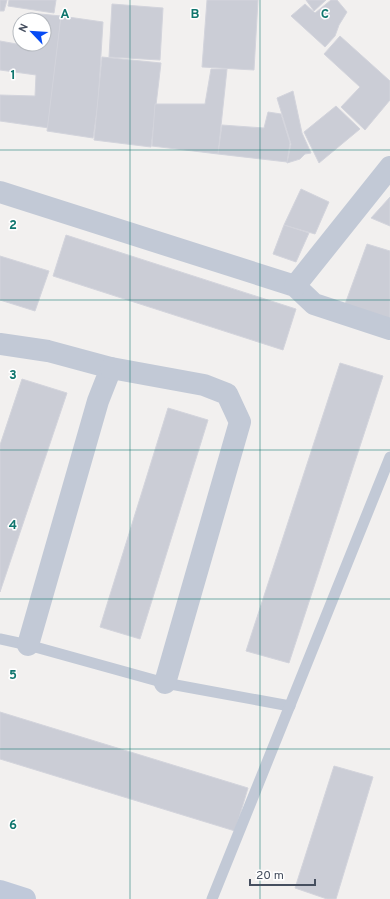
<svg xmlns="http://www.w3.org/2000/svg" width="390" height="899" viewBox="0 0 390 899" font-family="Overpass,sans-serif">
	<style>
		.building { fill: #cbcdd6; stroke: #d3d4dc }
		.lines { fill: none; stroke-linecap: round; stroke-linejoin: round }
		.lane { stroke: #c2c9d6; stroke-width: 11 }
		.street { stroke: #c2c9d6; stroke-width: 22 }
		.secondary { stroke: #c0c9da; stroke-width: 22 }
		.grid { fill: none; stroke: #0f766e; stroke-width: 1; stroke-opacity: 0.55 }
		.grid-label { font-size: 13px; text-anchor: middle; font-weight: bold; fill: #0f766e; stroke: #fff; stroke-width: 3; stroke-linejoin: round; paint-order: stroke }
	</style>
	<rect width="100%" height="100%" fill="#f2f0ef"/>
	<g class="building">
		<polygon points="0,0 7,0 4,11 0,11"/>
		<polygon points="9,0 56,0 54,13 8,6"/>
		<polygon points="207,0 258,0 254,70 202,67"/>
		<polygon points="306,0 326,0 314,11"/>
		<polygon points="331,0 337,0 347,12 339,25 335,36 325,47 291,16 305,4 315,13"/>
		<polygon points="112,4 163,8 160,60 109,57"/>
		<polygon points="30,13 61,16 49,128 0,121 0,95 35,96 36,75 0,70 0,41 28,46 28,44 44,44 44,20 29,20"/>
		<polygon points="61,16 103,22 98,103 93,138 47,131"/>
		<polygon points="340,36 390,81 390,100 365,130 341,107 360,87 324,54"/>
		<polygon points="102,57 161,63 151,147 94,140"/>
		<polygon points="211,69 227,69 218,154 152,146 155,104 205,104"/>
		<polygon points="293,91 302,133 311,153 305,154 300,159 287,163 291,144 277,98"/>
		<polygon points="336,106 360,129 319,163 304,132"/>
		<polygon points="268,112 281,114 290,143 287,162 218,154 222,125 264,128"/>
		<polygon points="301,189 329,202 315,234 284,225"/>
		<polygon points="390,197 390,226 371,218"/>
		<polygon points="284,225 309,233 296,262 273,254"/>
		<polygon points="66,235 296,309 283,350 53,276"/>
		<polygon points="367,244 390,251 390,322 344,307"/>
		<polygon points="0,256 49,271 35,311 0,300"/>
		<polygon points="340,363 383,376 289,663 246,651"/>
		<polygon points="22,379 67,393 0,592 0,445"/>
		<polygon points="168,408 208,420 140,639 100,627"/>
		<polygon points="0,712 248,788 235,831 0,759"/>
		<polygon points="334,766 373,777 336,899 327,899 295,888"/>
	</g>
	<g class="lines">
		<g class="lane">
			<polyline points="0,639 28,645 165,683 290,706"/>
			<polyline points="212,899 390,457"/>
		</g>
		<g class="street">
			<polyline points="0,192 295,286 314,304 390,329"/>
			<polyline points="295,286 390,167"/>
			<polyline points="0,344 48,351 111,368 98,401 28,645"/>
			<polyline points="111,368 204,385 227,394 240,422 165,683"/>
		</g>
		<polyline class="secondary" points="0,891 25,899"/>
	</g>
	<path class="grid" d="M130,0V899M260,0V899M0,150H390M0,300H390M0,450H390M0,599H390M0,749H390"/>
	<g class="grid-label">
		<text x="65" y="18">A</text>
		<text x="195" y="18">B</text>
		<text x="325" y="18">C</text>
		<text x="13" y="79">1</text>
		<text x="13" y="229">2</text>
		<text x="13" y="379">3</text>
		<text x="13" y="529">4</text>
		<text x="13" y="679">5</text>
		<text x="13" y="829">6</text>
	</g>
	<g transform="translate(32 32) rotate(295)"><circle r="19" fill="#ffffff" stroke="#b5b9bf"/>
	<path d="M0-3L7 15L0 10L-7 15Z" fill="#074bf4"/>
	<text y="-6" font-size="11" font-weight="bold" text-anchor="middle" fill="#464f5f">N</text>
	</g>
	<path d="M250 879v6h65v-6" fill="none" stroke="#464f5f" stroke-width="2"/>
	<text x="256" y="879" font-size="12" fill="#464f5f" stroke="#ffffff" stroke-width="3" paint-order="stroke">20 m</text>
</svg>
